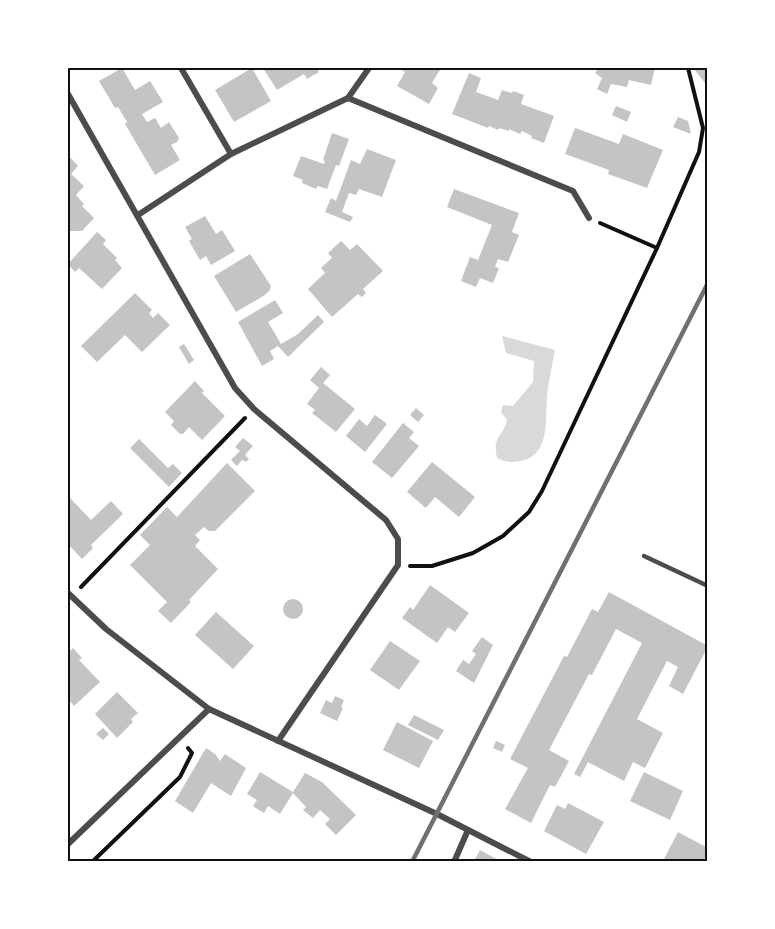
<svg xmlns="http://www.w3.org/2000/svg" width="775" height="929" viewBox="0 0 775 929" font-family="'Space Grotesk',sans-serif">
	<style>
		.water { fill: #d9d9d9 }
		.building { fill: #c4c4c4 }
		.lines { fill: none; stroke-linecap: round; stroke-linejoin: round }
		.path { stroke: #111; stroke-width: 4 }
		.service { stroke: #4c4c4c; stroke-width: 4.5 }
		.minor { stroke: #4c4c4c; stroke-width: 6 }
		.rail { stroke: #707070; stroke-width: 4.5 }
		.neatline { fill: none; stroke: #111; stroke-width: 2 }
	</style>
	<rect width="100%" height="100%" fill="#fff"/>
	<path class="water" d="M502,336L555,350C552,365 549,380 547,395C545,419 551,456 520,461C511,463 505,462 497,458C492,435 503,438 507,420L501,412L503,405L513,406L533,382L534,361L506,353Z"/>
	<g class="building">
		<polygon points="122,68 135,90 150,81 163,102 142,114 147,122 155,118 161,128 169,122 179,138 177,142 171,145 180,160 155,175 125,124 127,122 118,107 115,108 99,81"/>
		<polygon points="252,68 271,101 234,122 215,90"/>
		<polygon points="263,68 316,68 319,72 307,79 304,74 277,90"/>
		<polygon points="398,68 441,68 432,83 438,88 429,104 397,86 405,72"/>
		<polygon points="599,68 655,68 651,85 629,80 627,87 611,84 607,94 597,89 602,78 595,73"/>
		<polygon points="697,68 708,68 708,87 694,69"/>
		<polygon points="469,73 481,78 476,92 498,100 502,90 512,93 513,91 524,95 521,104 554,116 544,143 531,138 532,136 522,131 520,134 509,129 509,131 499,128 498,130 489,126 488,128 452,114"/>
		<polygon points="616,106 631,112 627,122 612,115"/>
		<polygon points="678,117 688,121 691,134 673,127"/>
		<polygon points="575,128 619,144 623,134 663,150 647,188 608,174 609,170 565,154"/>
		<polygon points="332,133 349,139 339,166 336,165 327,189 318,186 316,189 302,183 303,180 293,176 301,156 324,164 325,161 323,160"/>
		<polygon points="367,149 396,160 382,197 359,189 356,195 349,193 342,212 353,217 350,222 325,212 331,198 336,201 351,160 360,164"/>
		<polygon points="68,155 78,166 71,174 84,186 76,195 84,204 82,206 94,218 82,231 70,231 68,234"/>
		<polygon points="454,189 519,213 512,232 519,235 508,262 498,259 495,267 499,268 493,283 480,278 476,287 461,281 470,257 478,260 492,225 447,207"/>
		<polygon points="205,216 216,234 222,230 235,251 211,265 206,256 200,260 189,241 192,239 185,227"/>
		<polygon points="97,232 106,240 103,244 117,258 115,260 122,268 102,289 79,268 75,272 68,264"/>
		<polygon points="341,241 350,250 357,244 383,271 363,289 366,293 362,297 358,294 332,317 308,289 325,273 321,268 332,258 328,253"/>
		<polygon points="250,254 271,286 270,290 265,295 236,312 214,276"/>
		<polygon points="135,293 152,310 149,313 153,318 158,313 170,325 142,352 125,335 97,362 81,346"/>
		<polygon points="275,300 283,313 268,322 281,344 298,334 318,315 324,322 288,357 278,346 270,351 274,359 262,366 238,322"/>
		<polygon points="184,344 194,360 189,364 179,347"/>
		<polygon points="321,367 330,375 323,383 355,409 336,432 312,413 315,410 307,404 319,388 310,380"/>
		<polygon points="195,381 204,391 202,393 225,416 202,440 189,427 183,434 180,434 171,425 174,421 165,412"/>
		<polygon points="416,408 424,415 418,422 410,415"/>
		<polygon points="375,415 387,424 365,452 346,436 359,419 367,426"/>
		<polygon points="403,423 414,432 409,438 419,446 392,478 372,462"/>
		<polygon points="243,438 253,446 245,455 249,459 246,462 242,460 237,466 231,460 240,451 235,447"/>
		<polygon points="139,439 168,468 173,464 182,473 169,487 130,448"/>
		<polygon points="432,462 475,497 459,517 435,497 426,508 407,492"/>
		<polygon points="227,463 255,491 215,531 209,531 204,527 195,535 200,540 195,546 218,569 189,600 191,602 171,623 158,611 167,602 130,565 150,545 140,535 167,507 177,517"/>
		<polygon points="70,498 91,520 111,501 123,514 91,545 93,548 82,559 68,544 68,500"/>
		<polygon points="430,585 469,613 455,632 448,627 437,643 402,618 410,607 413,610"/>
		<polygon points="609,592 708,646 683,694 669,686 678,667 667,661 637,719 663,733 645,768 633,762 624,781 588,762 580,777 574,774 642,643 616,629 592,675 589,674 549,750 569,761 555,787 550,785 531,823 505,809 528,768 510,759 564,656 567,657 592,609 598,612"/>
		<circle cx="293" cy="609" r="10"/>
		<polygon points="216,612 254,646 233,669 195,635"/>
		<polygon points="482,637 493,645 474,683 456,671 463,660 469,664 476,654 472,651"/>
		<polygon points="390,641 420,661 399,690 370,670"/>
		<polygon points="73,648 82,658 79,660 100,682 74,706 68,699 68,653"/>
		<polygon points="117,692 138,713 131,719 133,722 117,738 95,714"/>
		<polygon points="335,696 344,700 341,707 343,708 337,721 320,713 326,700 332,703"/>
		<polygon points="414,715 444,730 438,740 408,725"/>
		<polygon points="397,722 433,741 419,768 383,750"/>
		<polygon points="103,728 109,734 103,740 96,734"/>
		<polygon points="496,741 505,745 502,752 493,748"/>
		<polygon points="206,748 215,754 220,761 225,754 246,768 231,796 211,783 193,813 175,801"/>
		<polygon points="260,772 293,792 305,773 322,782 356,815 336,835 325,824 330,819 320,810 313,818 303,810 306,807 293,793 280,814 268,806 264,813 253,806 257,800 247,794"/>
		<polygon points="644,772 683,791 670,820 630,801"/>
		<polygon points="568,803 604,822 586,854 544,831 557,805 565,809"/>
		<polygon points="678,832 708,848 708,853 703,861 663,861"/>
		<polygon points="480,850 500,861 474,861"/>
	</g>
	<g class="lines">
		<g class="path">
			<polyline points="600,223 657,248"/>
			<polyline points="410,566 432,566 473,553 503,536 529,512 542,491 657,248 699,152 703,128 688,68"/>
			<polyline points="81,587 245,418"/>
			<polyline points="92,862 180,777 192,753 188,748"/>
		</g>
		<polyline class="service" points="644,556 708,586"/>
		<g class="minor">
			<polyline points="181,68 231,154"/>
			<polyline points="68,94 235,388 254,409 386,520 398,539 398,565 278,741"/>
			<polyline points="348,98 369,68"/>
			<polyline points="138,215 231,154 348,98 573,191 589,218"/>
			<polyline points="68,593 106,629 209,709 437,814 531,862"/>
			<polyline points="68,844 209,709"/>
			<polyline points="454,862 468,830"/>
		</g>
		<polyline class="rail" points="412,862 708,283"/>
	</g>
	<rect width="775" height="929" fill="none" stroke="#ffffff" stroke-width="138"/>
	<rect x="69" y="69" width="637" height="791" class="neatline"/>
</svg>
